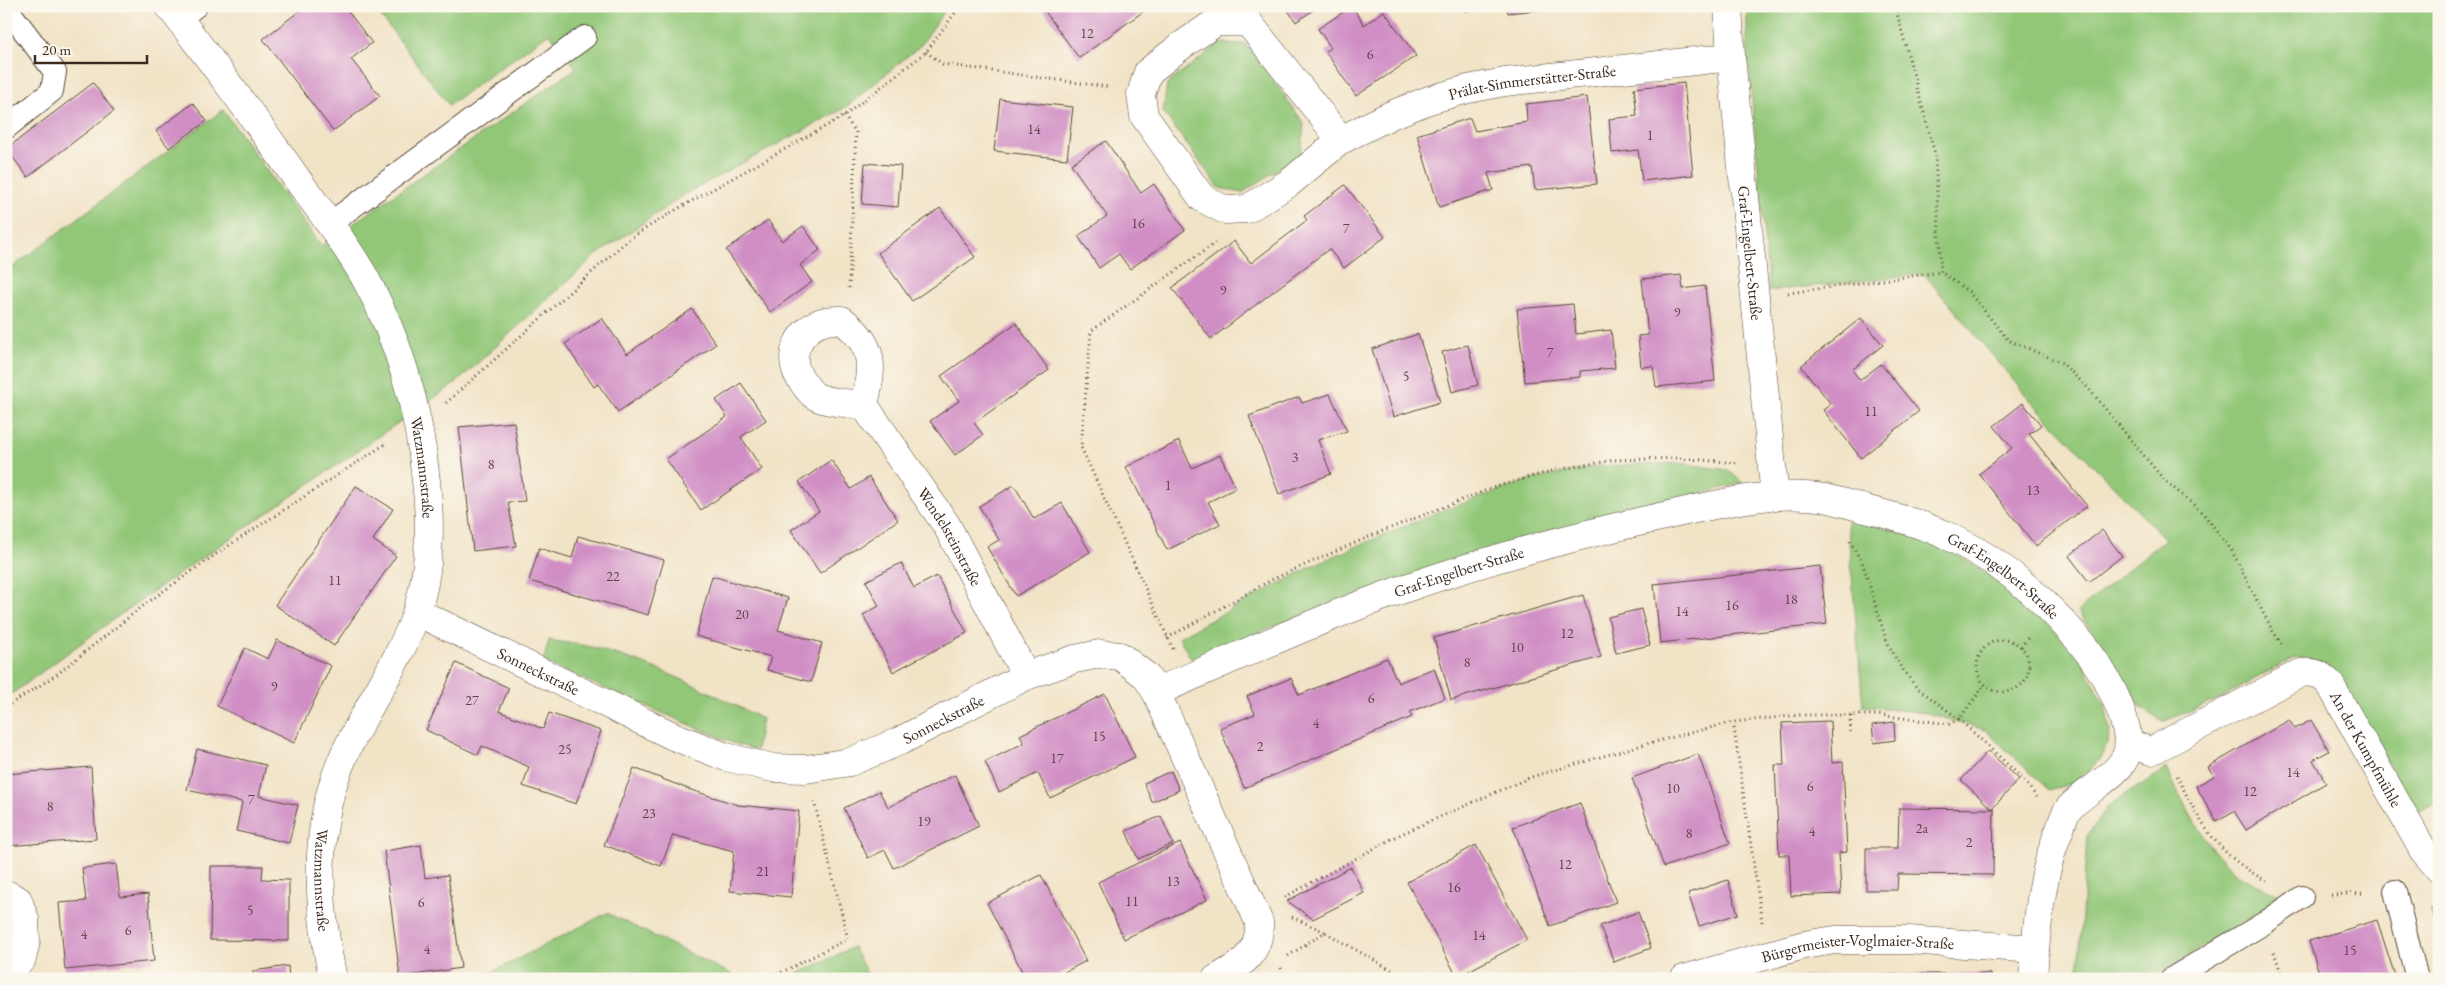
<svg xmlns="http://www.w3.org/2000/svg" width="2445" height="985" viewBox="0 0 2445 985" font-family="'EB Garamond',serif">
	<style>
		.green { fill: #92c778; stroke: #66784b }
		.building { fill: #d08ec5 }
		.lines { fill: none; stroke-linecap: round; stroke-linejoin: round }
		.service-casing { stroke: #564637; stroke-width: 24 }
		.minor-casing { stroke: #564637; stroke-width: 29 }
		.path { stroke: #564637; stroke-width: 3; stroke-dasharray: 1 4; stroke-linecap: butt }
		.service { stroke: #fff; stroke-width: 22 }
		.minor { stroke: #fff; stroke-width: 28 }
		.labels { text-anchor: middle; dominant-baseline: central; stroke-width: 4.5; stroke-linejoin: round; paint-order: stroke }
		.number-label { font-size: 14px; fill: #604348 }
		.street-label { font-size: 16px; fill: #3b2a1e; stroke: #fbf7ec }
	</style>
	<rect width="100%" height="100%" fill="#fbf7ec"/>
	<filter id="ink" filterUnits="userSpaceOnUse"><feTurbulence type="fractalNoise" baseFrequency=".02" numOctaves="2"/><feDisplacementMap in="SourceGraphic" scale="10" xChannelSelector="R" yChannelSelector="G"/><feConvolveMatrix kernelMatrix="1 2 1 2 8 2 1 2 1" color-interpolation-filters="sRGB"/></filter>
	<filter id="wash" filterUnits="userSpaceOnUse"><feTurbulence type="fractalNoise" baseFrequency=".0096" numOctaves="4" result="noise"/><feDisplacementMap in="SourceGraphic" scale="20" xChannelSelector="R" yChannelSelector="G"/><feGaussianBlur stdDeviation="1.12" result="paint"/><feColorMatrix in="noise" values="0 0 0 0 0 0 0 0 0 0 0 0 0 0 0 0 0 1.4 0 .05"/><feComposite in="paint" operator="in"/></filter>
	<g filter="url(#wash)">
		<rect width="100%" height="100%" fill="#f1e3c6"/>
		<g class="green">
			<polygon points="373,6 948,6 921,45 845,108 687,193 595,256 456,383 132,606 6,698 6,272 223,110 321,246 576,68 549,33 449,105"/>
			<polygon points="1747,6 2439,6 2439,801 2416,813 2391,768 2327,664 2295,657 2215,701 2164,721 2142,709 2078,611 2165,539 2030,400 1924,274 1769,291 1747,42"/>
			<polygon points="1220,43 1246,44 1304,123 1301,154 1242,193 1219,188 1163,112 1167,84"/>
			<polygon points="1680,463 1728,470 1743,483 1570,527 1317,609 1191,659 1179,637 1320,562 1438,512 1530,480 1598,466"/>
			<polygon points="1847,517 1941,545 1981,569 2034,608 2081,659 2105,705 2110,731 2107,745 2098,761 2076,782 2049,790 1985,730 1927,713 1863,706"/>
			<path d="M549,640C565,643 582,644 598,649C656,665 709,691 762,719L756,750L733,743L543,662Z"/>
			<path d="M2166,769C2185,804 2203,845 2233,871C2245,881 2270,890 2285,897L2150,979H2078L2087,836L2109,805Z"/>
			<polygon points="607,913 741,979 479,979"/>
			<polygon points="853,947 870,979 787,979"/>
		</g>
		<g id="blocks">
			<g class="building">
				<polygon points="306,6 344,6 372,43 351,59 380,96 333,131 263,39"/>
				<polygon points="1041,6 1147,6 1148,8 1079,58"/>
				<polygon points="1285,6 1319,6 1296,22"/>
				<polygon points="1352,6 1364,25 1384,11 1416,56 1356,96 1325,51 1331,48 1318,29"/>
				<polygon points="1463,6 1489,6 1489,7 1464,11"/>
				<polygon points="1507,6 1558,6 1558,8 1508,13"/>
				<polygon points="93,83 114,111 28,177 6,149"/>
				<polygon points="1684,83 1693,175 1642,181 1638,150 1612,153 1609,119 1637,116 1634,88"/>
				<polygon points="6,94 22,115 6,127"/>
				<polygon points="1587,97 1597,184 1535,190 1532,167 1488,173 1493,190 1439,207 1417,135 1470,118 1475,131 1527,122 1526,104"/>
				<polygon points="1000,99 1073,107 1067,159 994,151"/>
				<polygon points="193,103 207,121 169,148 156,131"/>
				<polygon points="1106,141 1141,193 1154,184 1185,230 1130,269 1119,254 1099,268 1078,236 1107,216 1071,164"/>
				<polygon points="865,163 901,166 898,207 862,204"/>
				<polygon points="1345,185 1385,237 1344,268 1329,249 1211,339 1172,288 1234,241 1251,263 1307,220 1304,216"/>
				<polygon points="940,208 975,257 912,301 878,253"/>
				<polygon points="768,220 782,241 803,226 820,250 800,265 812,282 770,312 726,250"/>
				<polygon points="1681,275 1683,289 1705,286 1715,381 1656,387 1653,366 1641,367 1638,336 1648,335 1642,279"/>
				<polygon points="1573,304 1576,334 1611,330 1615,368 1580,371 1580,377 1525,382 1517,309"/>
				<polygon points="692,309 716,344 618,412 598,384 594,387 565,344 602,318 627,354"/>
				<polygon points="1861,318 1883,345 1852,370 1860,380 1881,364 1919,411 1861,458 1823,410 1831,404 1801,366"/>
				<polygon points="1016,323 1049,370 974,423 983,435 955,455 930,421 959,401 941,376"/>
				<polygon points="1418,334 1440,402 1393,417 1372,349"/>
				<polygon points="1468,345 1478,385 1452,392 1442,352"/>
				<polygon points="741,383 766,420 741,437 762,469 701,510 666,459 727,417 716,400"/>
				<polygon points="1330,394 1347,431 1318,440 1331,474 1279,494 1249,416 1299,397 1302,403"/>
				<polygon points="2023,403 2041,425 2029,434 2087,506 2036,546 1979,474 2012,448 1994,426"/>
				<polygon points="514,422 525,501 508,502 516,546 473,551 459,427"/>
				<polygon points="1179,441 1192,468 1220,455 1236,488 1208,502 1220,524 1167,550 1126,467"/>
				<polygon points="831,460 851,489 869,477 898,520 820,573 791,530 819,511 799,482"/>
				<polygon points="1014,485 1034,519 1062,503 1090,552 1016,596 987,547 999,540 979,506"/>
				<polygon points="356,486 393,509 373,540 396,556 334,646 275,605"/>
				<polygon points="2102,530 2122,556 2089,582 2069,556"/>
				<polygon points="578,536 664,560 648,615 529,581 539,548 572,558"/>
				<polygon points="901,563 914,588 937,576 967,633 893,672 863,615 879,606 866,581"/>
				<polygon points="1820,566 1827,624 1660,643 1654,584"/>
				<polygon points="712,576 788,598 778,630 822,643 811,682 767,670 771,657 696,636"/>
				<polygon points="1583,595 1601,657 1451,700 1434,638"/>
				<polygon points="1641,609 1650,645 1616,653 1608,617"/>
				<polygon points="277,640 331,666 294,743 217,706 245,648 268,659"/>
				<polygon points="1387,658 1398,683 1434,668 1445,698 1410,712 1412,717 1244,788 1220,728 1255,714 1247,696 1291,678 1299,695"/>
				<polygon points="456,663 509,688 499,711 543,729 549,713 601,731 576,804 523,786 529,767 482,746 478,755 426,730"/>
				<polygon points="1105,694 1135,757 1050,798 1038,773 999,792 985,762 1024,743 1020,735"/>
				<polygon points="2289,720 2295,729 2311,720 2329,751 2313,760 2326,783 2246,830 2234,811 2216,821 2196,786 2214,776 2208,767"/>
				<polygon points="1830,721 1832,763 1843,762 1847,852 1839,853 1841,894 1791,896 1789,855 1779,855 1775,765 1784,765 1782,723"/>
				<polygon points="1894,722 1895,740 1874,743 1872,725"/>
				<polygon points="197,749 266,765 259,796 298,805 289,843 236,831 242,802 187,790"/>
				<polygon points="1988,751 2019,779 1992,809 1961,780"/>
				<polygon points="1698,754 1730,843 1664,867 1632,778"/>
				<polygon points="91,767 96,839 6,846 6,774"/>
				<polygon points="634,768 691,790 738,805 799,811 791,897 730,891 734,851 673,835 661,866 604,845"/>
				<polygon points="1171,771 1179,790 1152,802 1144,783"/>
				<polygon points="955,775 979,826 894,868 885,850 868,858 844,808 879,791 888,807"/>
				<polygon points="1580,803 1616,902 1550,926 1513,827"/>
				<polygon points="1899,808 1994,809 1993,875 1898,874 1897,890 1866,890 1866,848 1898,848"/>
				<polygon points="1161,816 1173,844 1138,859 1126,831"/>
				<polygon points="1180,843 1207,900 1124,939 1098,882"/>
				<polygon points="421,845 425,878 448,875 461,968 400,977 384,851"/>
				<polygon points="1476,845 1527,940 1457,977 1407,882"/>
				<polygon points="116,864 120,897 148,894 154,961 65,970 59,903 86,901 82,868"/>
				<polygon points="211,866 263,866 262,879 289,880 289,941 210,940"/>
				<polygon points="1351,867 1364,893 1313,919 1287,901"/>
				<polygon points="1041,875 1086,961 1051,979 1026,979 987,903"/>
				<polygon points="1728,880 1738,914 1699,926 1688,893"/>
				<polygon points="2439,905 2439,928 2438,928 2431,908"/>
				<polygon points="1638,912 1651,948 1614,962 1600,926"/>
				<polygon points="2377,920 2396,979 2321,979 2309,941"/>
				<polygon points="288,966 289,979 254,979 253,971"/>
				<polygon points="1917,974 1991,974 1991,979 1804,979 1804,976"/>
			</g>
		</g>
	</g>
	<g filter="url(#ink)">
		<use href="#blocks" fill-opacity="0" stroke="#564637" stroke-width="1"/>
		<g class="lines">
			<defs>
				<g id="service">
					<polyline points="6,7 55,72 52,91 6,128"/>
					<polyline points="179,19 196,6"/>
					<polyline points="329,224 585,37"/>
					<polyline points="2395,891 2417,979"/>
					<polyline points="2171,979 2266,922 2302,897"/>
				</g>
				<g id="minor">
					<path id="s1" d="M169,6C213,63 256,120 297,179C320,210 345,243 364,276C399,339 419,410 426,481C431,523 430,572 416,614C399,662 367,706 345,753C312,824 317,903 333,979"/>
					<path id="s2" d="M1728,6L1731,57L1775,497"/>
					<path id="s3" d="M1341,140L1289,183L1247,209L1225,210L1202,198L1144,116L1141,94L1148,72L1181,46L1216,22H1248L1341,140L1391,115L1429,100L1468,89L1505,82L1731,57"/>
					<path id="s4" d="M864,405C850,403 828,403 815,396C810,393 805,385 802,381C784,358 799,327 826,321C831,320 837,320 842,320C876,346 873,366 864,405L947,526L1026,676"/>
					<path id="s5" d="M417,612L673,736L726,757L773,768L806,769L850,762L900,741L1026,676L1075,659L1100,654L1120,656L1146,676L1156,692L1259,922C1261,953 1241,965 1216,979"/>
					<path id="s6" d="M1156,692C1239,656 1321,618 1406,588C1489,559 1574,536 1660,517C1713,505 1770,489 1825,498C1839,501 1852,505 1865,509C1932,525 1979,545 2031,591C2074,630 2119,680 2128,739C2134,772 2084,788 2068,810C2064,815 2062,823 2060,829C2041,873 2036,931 2033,979"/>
					<path id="s7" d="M2130,744L2151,751L2301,673C2314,671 2320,674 2330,684L2423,850L2439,869"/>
					<polyline points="6,894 18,900 25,919 26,941 22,959 6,974"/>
					<path id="s8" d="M1684,979L1804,945L1835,940H1908L2035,949"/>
				</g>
			</defs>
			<use href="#service" class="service-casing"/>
			<use href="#minor" class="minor-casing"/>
			<g class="path">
				<polyline points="1895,6 1935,154 1941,272 1969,292 2008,340 2062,363 2089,389 2164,480 2202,512 2232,551 2272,630 2282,644"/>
				<polyline points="926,52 943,64 1108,87"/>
				<polyline points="844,116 856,132 849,288"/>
				<polyline points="1788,293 1941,272"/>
				<polyline points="446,403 629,239 672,212 844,116 926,52 960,6"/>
				<polyline points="1850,541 1863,564 1886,639 1898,663 1916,687 1959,719 2022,778 2037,797"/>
				<polyline points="1167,638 1273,579 1380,532 1495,487 1555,470 1614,460 1678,458 1738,463"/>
				<circle cx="2003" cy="666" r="26"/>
				<polyline points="2021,647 2030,635"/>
				<polyline points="1173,649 1081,447 1091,331 1215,243"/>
				<polyline points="6,707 56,675 148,602 225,548 387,443"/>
				<polyline points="1734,728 1762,922"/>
				<polyline points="1850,732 1851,715"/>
				<path d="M2177,776C2202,827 2217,854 2268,882"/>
				<polyline points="2331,895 2365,893"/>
				<polyline points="1285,897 1401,834 1531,777 1642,745 1733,722 1800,715 1879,715 1949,724 1959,719 1984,686"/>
				<polyline points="1292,917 1325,932"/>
				<polyline points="2274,952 2283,979"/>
				<polyline points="1288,956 1325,932 1407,979"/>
				<polyline points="1281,968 1286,979"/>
				<polyline points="768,979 848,939 814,801"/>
			</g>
			<use href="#service" class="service"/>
			<use href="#minor" class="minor"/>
		</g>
	</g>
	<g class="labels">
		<g class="number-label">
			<text x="1087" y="33">12</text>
			<text x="1370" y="54">6</text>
			<text x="1034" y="129">14</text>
			<text x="1650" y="135">1</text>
			<text x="1138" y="223">16</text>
			<text x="1346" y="228">7</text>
			<text x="1223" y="290">9</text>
			<text x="1677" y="312">9</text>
			<text x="1550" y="352">7</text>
			<text x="1406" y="376">5</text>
			<text x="1871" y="411">11</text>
			<text x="1295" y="457">3</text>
			<text x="491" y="464">8</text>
			<text x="1168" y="485">1</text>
			<text x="2033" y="490">13</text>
			<text x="613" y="576">22</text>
			<text x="335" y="580">11</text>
			<text x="1791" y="599">18</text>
			<text x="1732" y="605">16</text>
			<text x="1682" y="611">14</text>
			<text x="742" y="614">20</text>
			<text x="1567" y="633">12</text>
			<text x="1517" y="647">10</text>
			<text x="1467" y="662">8</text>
			<text x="274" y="686">9</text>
			<text x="1371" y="698">6</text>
			<text x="472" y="700">27</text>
			<text x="1316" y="723">4</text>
			<text x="1099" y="736">15</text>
			<text x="1260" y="746">2</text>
			<text x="565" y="749">25</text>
			<text x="1057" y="758">17</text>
			<text x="2293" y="772">14</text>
			<text x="1810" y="786">6</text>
			<text x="1673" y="788">10</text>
			<text x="2250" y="791">12</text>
			<text x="251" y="799">7</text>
			<text x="50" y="806">8</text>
			<text x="649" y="813">23</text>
			<text x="924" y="821">19</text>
			<text x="1922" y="828">2a</text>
			<text x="1812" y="831">4</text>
			<text x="1689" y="833">8</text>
			<text x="1969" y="842">2</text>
			<text x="1565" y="864">12</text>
			<text x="763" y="871">21</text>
			<text x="1173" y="881">13</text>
			<text x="1454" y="887">16</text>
			<text x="1132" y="901">11</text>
			<text x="421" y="902">6</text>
			<text x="250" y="910">5</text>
			<text x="128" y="930">6</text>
			<text x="84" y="934">4</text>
			<text x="1479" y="935">14</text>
			<text x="427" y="949">4</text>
			<text x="2350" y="950">15</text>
		</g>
		<g class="street-label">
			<text stroke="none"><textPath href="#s3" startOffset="779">Prälat-Simmerstätter-Straße</textPath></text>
			<text stroke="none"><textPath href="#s2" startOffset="248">Graf-Engelbert-Straße</textPath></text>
			<text stroke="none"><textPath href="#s1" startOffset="535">Watzmannstraße</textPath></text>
			<text stroke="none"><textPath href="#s4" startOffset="416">Wendelsteinstraße</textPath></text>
			<text stroke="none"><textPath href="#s6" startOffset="326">Graf-Engelbert-Straße</textPath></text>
			<text stroke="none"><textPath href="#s6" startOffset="899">Graf-Engelbert-Straße</textPath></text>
			<text stroke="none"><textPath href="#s5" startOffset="135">Sonneckstraße</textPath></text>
			<text stroke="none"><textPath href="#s5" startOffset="570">Sonneckstraße</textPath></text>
			<text stroke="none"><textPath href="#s7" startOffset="298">An der Kumpfmühle</textPath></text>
			<text stroke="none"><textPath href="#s1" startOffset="970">Watzmannstraße</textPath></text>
			<text stroke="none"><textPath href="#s8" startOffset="178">Bürgermeister-Voglmaier-Straße</textPath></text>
		</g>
	</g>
	<rect width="2445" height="985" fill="none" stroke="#fbf7ec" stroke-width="25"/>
	<path d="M35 55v8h112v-8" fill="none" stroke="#3b2a1e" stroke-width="2.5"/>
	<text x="42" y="55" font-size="15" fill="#3b2a1e" stroke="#fbf7ec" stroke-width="4" paint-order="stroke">20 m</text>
</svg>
